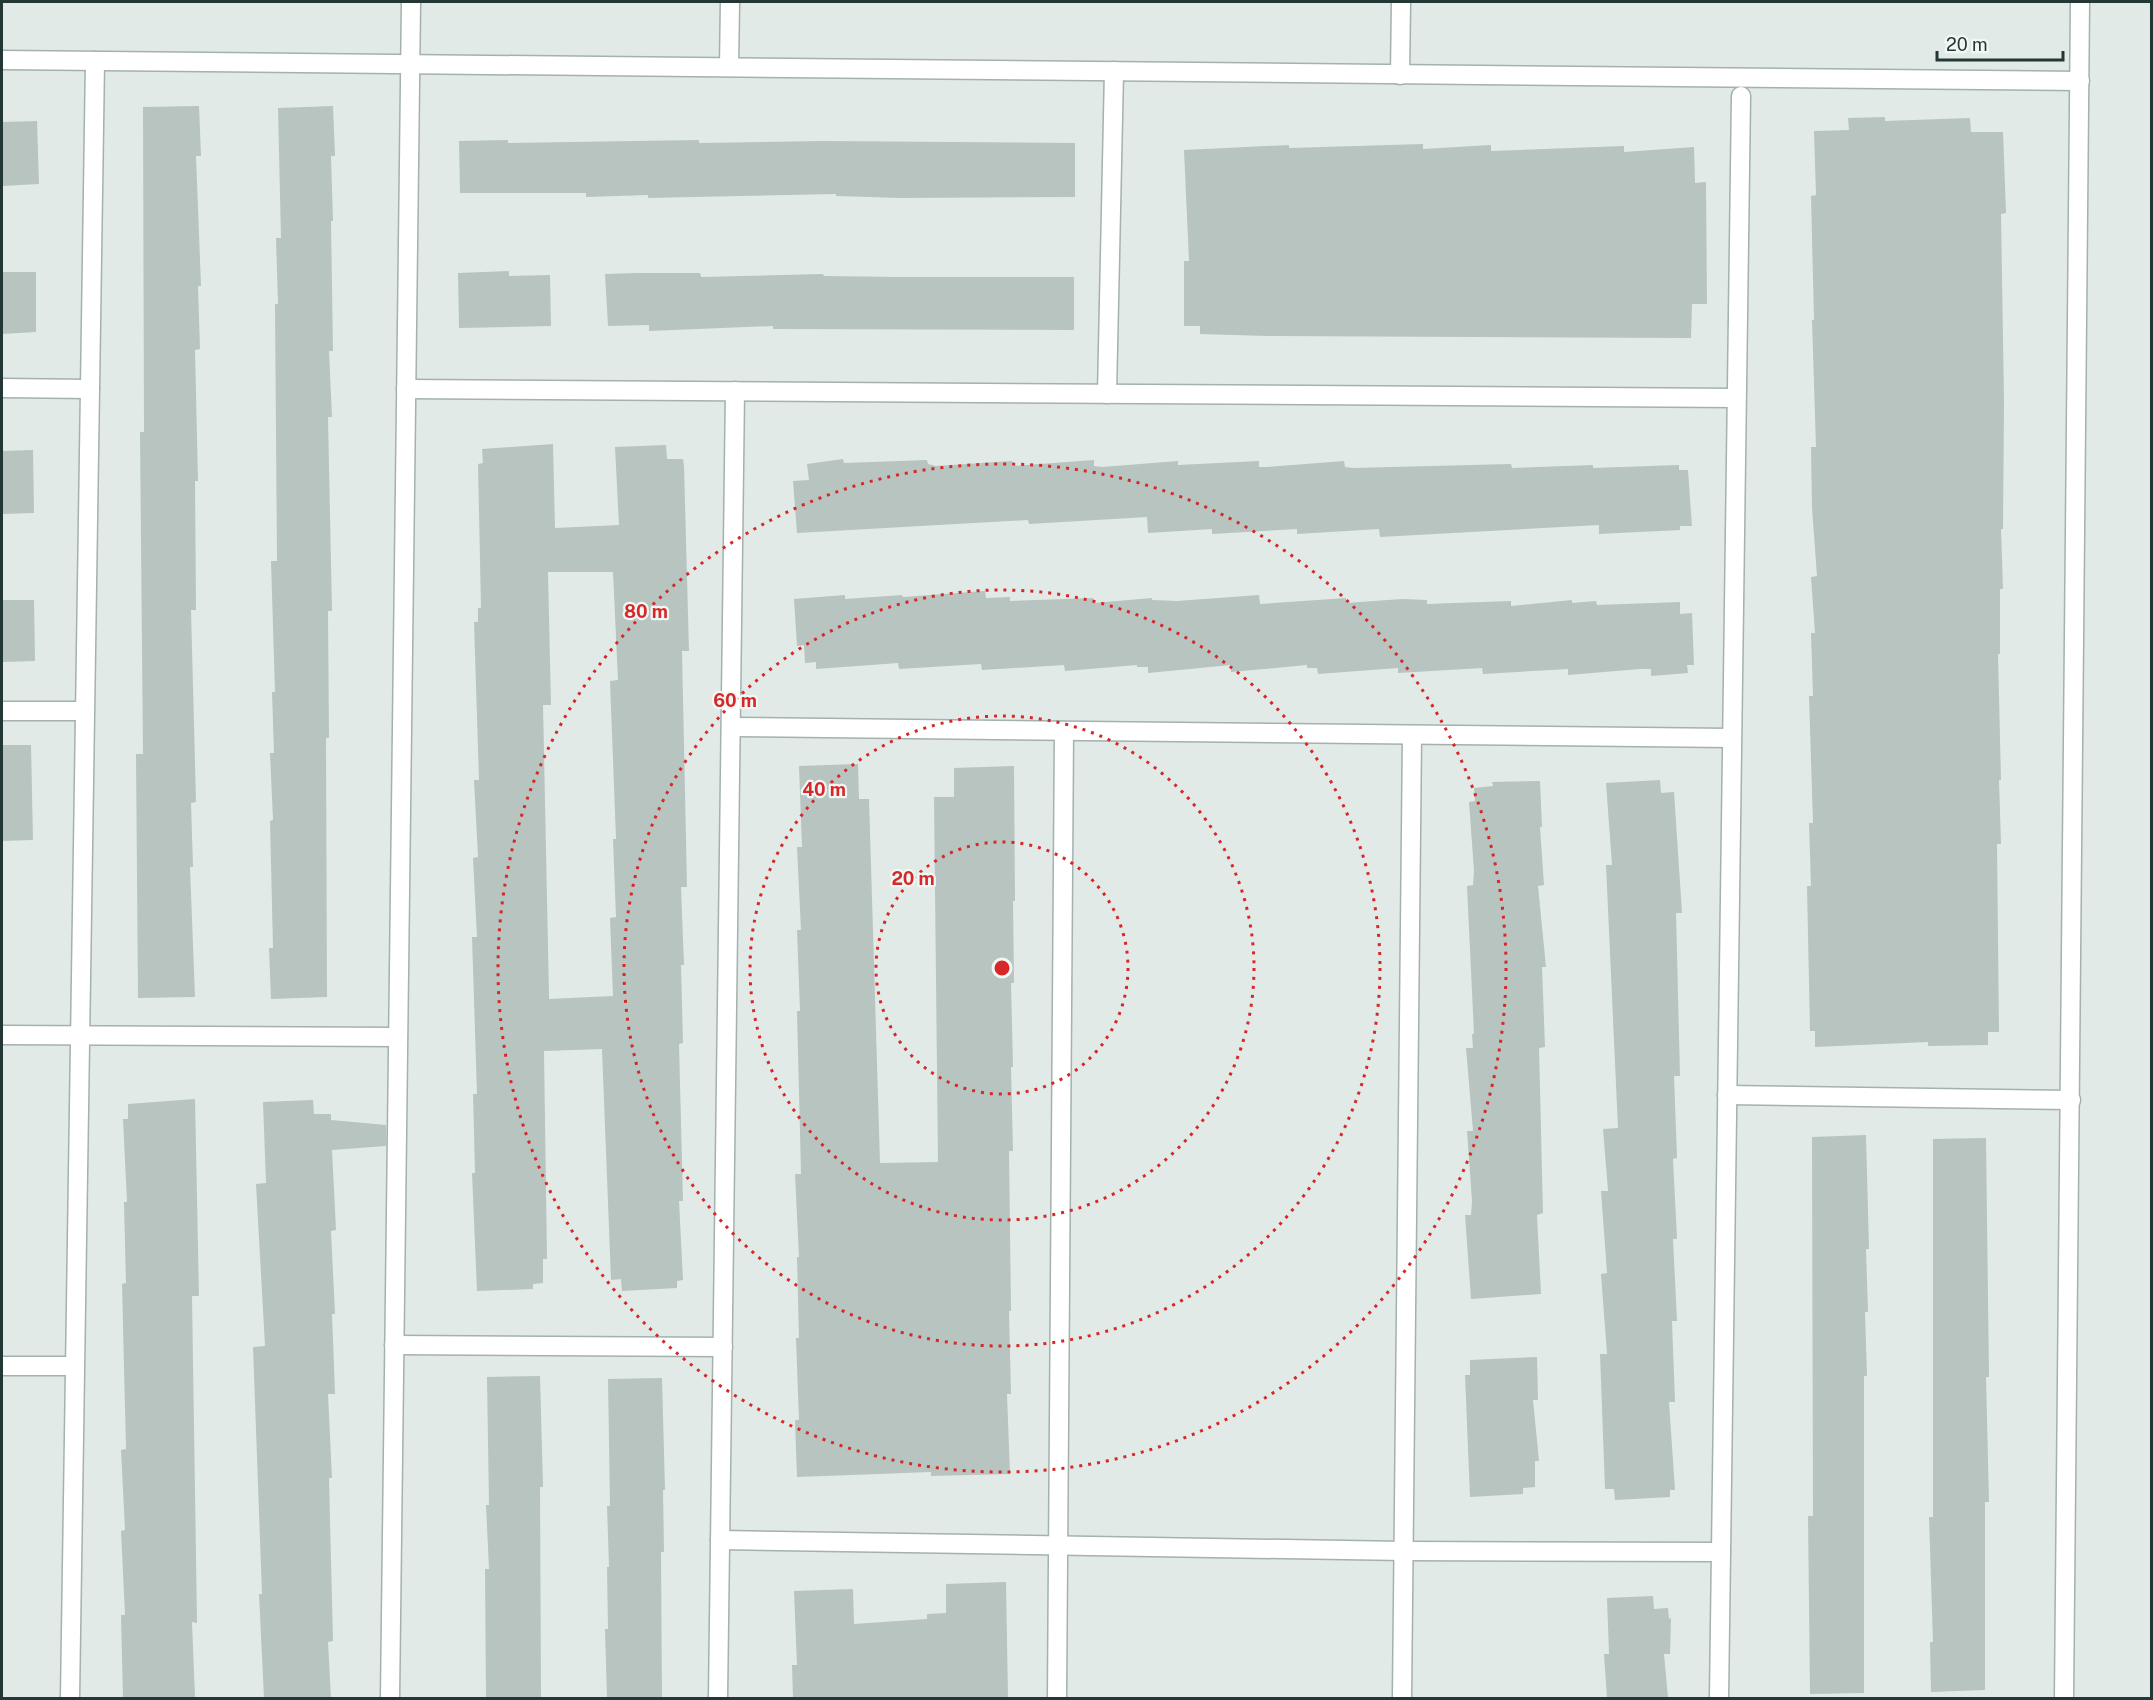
<svg xmlns="http://www.w3.org/2000/svg" width="2153" height="1700" viewBox="0 0 2153 1700" font-family="'Public Sans',sans-serif">
	<style>
		.building { fill: #b7c4c0; fill-rule: evenodd }
		.lines { fill: none; stroke-linecap: round; stroke-linejoin: round }
		.street-casing { stroke: #a4b1ae; stroke-width: 21 }
		.street { stroke: #fff; stroke-width: 18 }
		.ring { fill: none; stroke: #d62828; stroke-width: 3; stroke-dasharray: 3 6 }
		.centre { fill: #d62828; stroke: #f1f7f4; stroke-width: 3 }
		.ring-label { font-size: 18px; text-anchor: middle; font-weight: bold; fill: #d62828; stroke: #f1f7f4; stroke-width: 4.5; stroke-linejoin: round; paint-order: stroke }
	</style>
	<rect width="100%" height="100%" fill="#e1eae7"/>
	<g class="building">
		<polygon points="199,106 201,156 196,156 201,286 198,286 200,349 195,350 198,481 195,481 196,610 191,610 196,802 191,803 193,867 190,867 195,997 138,998 136,754 143,754 140,432 144,432 143,107"/>
		<polygon points="333,106 335,156 331,156 333,221 331,221 333,351 329,351 332,417 328,417 332,611 328,611 329,738 326,738 327,997 271,999 269,948 273,948 270,821 273,820 270,753 274,753 272,692 275,692 271,561 277,561 275,304 278,304 276,238 281,238 278,108"/>
		<polygon points="1885,117 1885,121 1970,118 1971,132 2003,132 2006,213 2001,214 2004,402 2003,529 2001,529 2003,589 2000,589 2000,654 1998,654 2001,780 1999,780 2001,844 1997,844 1999,1032 1988,1032 1988,1045 1928,1046 1928,1042 1815,1047 1815,1031 1810,1031 1807,886 1811,886 1809,823 1813,823 1809,696 1813,696 1811,633 1815,633 1811,577 1817,576 1812,508 1811,447 1816,447 1812,320 1814,320 1811,196 1816,195 1814,131 1849,130 1848,118"/>
		<polygon points="37,121 39,184 2,186 2,122"/>
		<polygon points="508,140 508,143 699,140 699,143 822,141 1075,143 1075,197 901,198 836,196 836,194 648,198 648,195 586,197 586,193 460,193 459,141"/>
		<polygon points="1423,144 1423,149 1491,145 1491,151 1624,146 1624,152 1694,147 1695,183 1706,182 1707,304 1692,304 1691,338 1268,336 1200,334 1200,326 1184,326 1184,261 1189,261 1184,150 1289,145 1289,148"/>
		<polygon points="509,271 509,276 550,275 551,326 459,328 458,273"/>
		<polygon points="2,272 36,272 36,332 2,334"/>
		<polygon points="638,273 700,273 701,277 823,274 824,276 900,277 1074,277 1074,330 773,329 773,326 649,331 649,325 608,326 605,274"/>
		<path d="M553,444L555,528L619,525L615,447L666,445L667,459H683L684,466L689,651H682L687,887H681L684,965H681L683,1043L679,1044L683,1201H679L683,1280L677,1281V1288L622,1291L621,1279L611,1280L602,1049L544,1051L547,1259H543V1283L533,1284V1289L477,1291L472,1173H475L473,1094H477L472,937H477L473,858L478,857L474,780H479L474,622H478V608H481L478,464L483,463L482,449ZM548,572H613L618,680L610,681L616,839H613L616,917L610,918L613,996L549,999V995L543,705H551Z"/>
		<polygon points="33,450 34,513 2,514 2,451"/>
		<polygon points="843,459 844,463 927,460 928,464 936,466 1012,461 1012,466 1094,460 1094,466 1102,467 1178,461 1178,465 1259,461 1259,467 1268,467 1344,461 1345,467 1353,468 1511,464 1512,468 1593,465 1593,468 1679,465 1679,470 1688,470 1692,526 1680,526 1680,530 1599,534 1599,525 1380,537 1379,529 1297,534 1297,529 1212,534 1212,529 1148,533 1147,517 1029,524 1028,520 797,533 793,481 809,480 807,464"/>
		<polygon points="985,591 986,598 1010,597 1010,601 1093,598 1094,603 1152,598 1152,600 1177,601 1259,595 1260,604 1346,598 1346,603 1402,599 1427,600 1427,604 1511,601 1511,606 1572,600 1572,603 1596,601 1597,605 1680,602 1680,614 1692,613 1694,665 1687,665 1688,673 1651,676 1651,669 1640,669 1568,675 1568,669 1483,674 1482,668 1398,673 1398,668 1318,674 1317,668 1307,668 1307,665 1231,672 1231,665 1148,673 1148,667 1137,667 1137,665 1065,671 1064,665 982,670 981,664 899,669 898,663 816,669 816,662 805,663 804,645 797,646 794,599 845,595 845,599 902,595 903,597"/>
		<polygon points="2,600 34,600 35,661 2,662"/>
		<polygon points="2,745 31,745 33,840 2,841"/>
		<polygon points="858,764 859,799 869,799 880,1163 938,1162 934,797 954,797 954,768 1014,766 1015,901 1013,901 1014,983 1011,983 1013,1067 1011,1067 1013,1151 1009,1151 1011,1311 1009,1311 1011,1394 1007,1394 1010,1474 931,1476 931,1472 797,1477 795,1420 799,1420 796,1338 799,1338 797,1257 799,1257 795,1174 801,1174 797,1011 800,1011 797,930 801,930 797,847 802,847 799,766"/>
		<polygon points="1660,780 1661,793 1674,792 1682,913 1676,913 1680,1076 1674,1076 1677,1158 1673,1159 1677,1239 1673,1239 1677,1321 1672,1321 1675,1402 1669,1402 1675,1490 1670,1490 1670,1497 1615,1500 1614,1489 1605,1489 1600,1354 1607,1354 1601,1274 1607,1273 1601,1191 1608,1191 1603,1129 1618,1128 1606,865 1612,865 1606,783"/>
		<polygon points="1540,781 1542,827 1540,827 1544,885 1538,886 1546,967 1542,967 1545,1047 1539,1048 1543,1213 1537,1215 1541,1294 1471,1299 1465,1215 1471,1215 1472,1201 1467,1131 1473,1131 1466,1048 1473,1048 1472,1034 1474,1034 1467,886 1473,885 1474,871 1469,802 1475,801 1474,788 1493,786 1492,782"/>
		<polygon points="195,1099 199,1296 192,1296 197,1623 192,1622 195,1698 123,1698 121,1615 125,1615 121,1531 125,1530 121,1450 126,1449 122,1284 126,1283 124,1202 127,1202 123,1119 128,1119 128,1104"/>
		<polygon points="313,1100 314,1114 331,1114 331,1120 386,1125 386,1146 332,1150 336,1230 331,1231 335,1314 332,1314 335,1394 328,1394 332,1478 329,1478 333,1641 328,1642 331,1698 264,1698 259,1594 262,1594 253,1347 265,1346 256,1184 266,1183 263,1102"/>
		<polygon points="1866,1135 1869,1249 1866,1249 1868,1312 1865,1312 1867,1376 1864,1376 1864,1693 1810,1694 1808,1516 1813,1516 1812,1137"/>
		<polygon points="1986,1138 1989,1377 1986,1377 1989,1502 1985,1502 1985,1690 1931,1692 1930,1642 1933,1642 1929,1517 1933,1517 1933,1139"/>
		<polygon points="1537,1357 1538,1400 1533,1400 1539,1461 1535,1461 1535,1487 1523,1488 1523,1494 1470,1497 1465,1375 1470,1375 1470,1360"/>
		<polygon points="540,1376 543,1487 540,1487 541,1698 486,1698 485,1569 489,1569 486,1505 489,1505 487,1377"/>
		<polygon points="662,1378 665,1490 663,1490 664,1552 661,1552 662,1698 607,1698 605,1629 608,1629 607,1567 609,1567 607,1506 610,1506 608,1379"/>
		<polygon points="1006,1582 1008,1698 793,1698 792,1665 797,1665 794,1591 853,1589 854,1624 927,1619 927,1614 946,1613 946,1584"/>
		<polygon points="1653,1596 1654,1609 1668,1608 1669,1619 1671,1618 1670,1654 1664,1654 1668,1698 1607,1698 1604,1654 1609,1654 1607,1598"/>
	</g>
	<g class="lines">
		<defs>
			<g id="street">
				<polyline points="2,60 2080,81"/>
				<polyline points="729,67 730,2"/>
				<polyline points="1400,75 1401,2"/>
				<polyline points="2,388 90,389"/>
				<polyline points="406,389 1736,398"/>
				<polyline points="1107,394 1114,71"/>
				<polyline points="2,711 84,711"/>
				<polyline points="731,727 1731,738"/>
				<polyline points="2,1035 398,1037"/>
				<polyline points="1727,1095 2071,1100"/>
				<polyline points="394,1345 723,1347"/>
				<polyline points="2,1366 74,1366"/>
				<polyline points="720,1540 1404,1551 1721,1552"/>
				<polyline points="70,1698 95,61"/>
				<polyline points="390,1698 411,2"/>
				<polyline points="718,1698 735,391"/>
				<polyline points="1057,1698 1064,731"/>
				<polyline points="1402,1698 1412,735"/>
				<polyline points="1719,1698 1741,96"/>
				<polyline points="2064,1698 2080,2"/>
			</g>
		</defs>
		<use href="#street" class="street-casing"/>
		<use href="#street" class="street"/>
	</g>
	<g class="ring">
		<circle cx="1002" cy="968" r="126"/>
		<circle cx="1002" cy="968" r="252"/>
		<circle cx="1002" cy="968" r="378"/>
		<circle cx="1002" cy="968" r="504"/>
	</g>
	<circle cx="1002" cy="968" r="9" class="centre"/>
	<g class="ring-label">
		<text x="646" y="618">80 m</text>
		<text x="735" y="707">60 m</text>
		<text x="824" y="796">40 m</text>
		<text x="913" y="885">20 m</text>
	</g>
	<rect width="2153" height="1700" fill="none" stroke="#233835" stroke-width="6"/>
	<path d="M1937 51v9h126v-9" fill="none" stroke="#233835" stroke-width="3"/>
	<text x="1946" y="51" font-size="18" fill="#233835" stroke="#f1f7f4" stroke-width="4.5" paint-order="stroke">20 m</text>
</svg>
